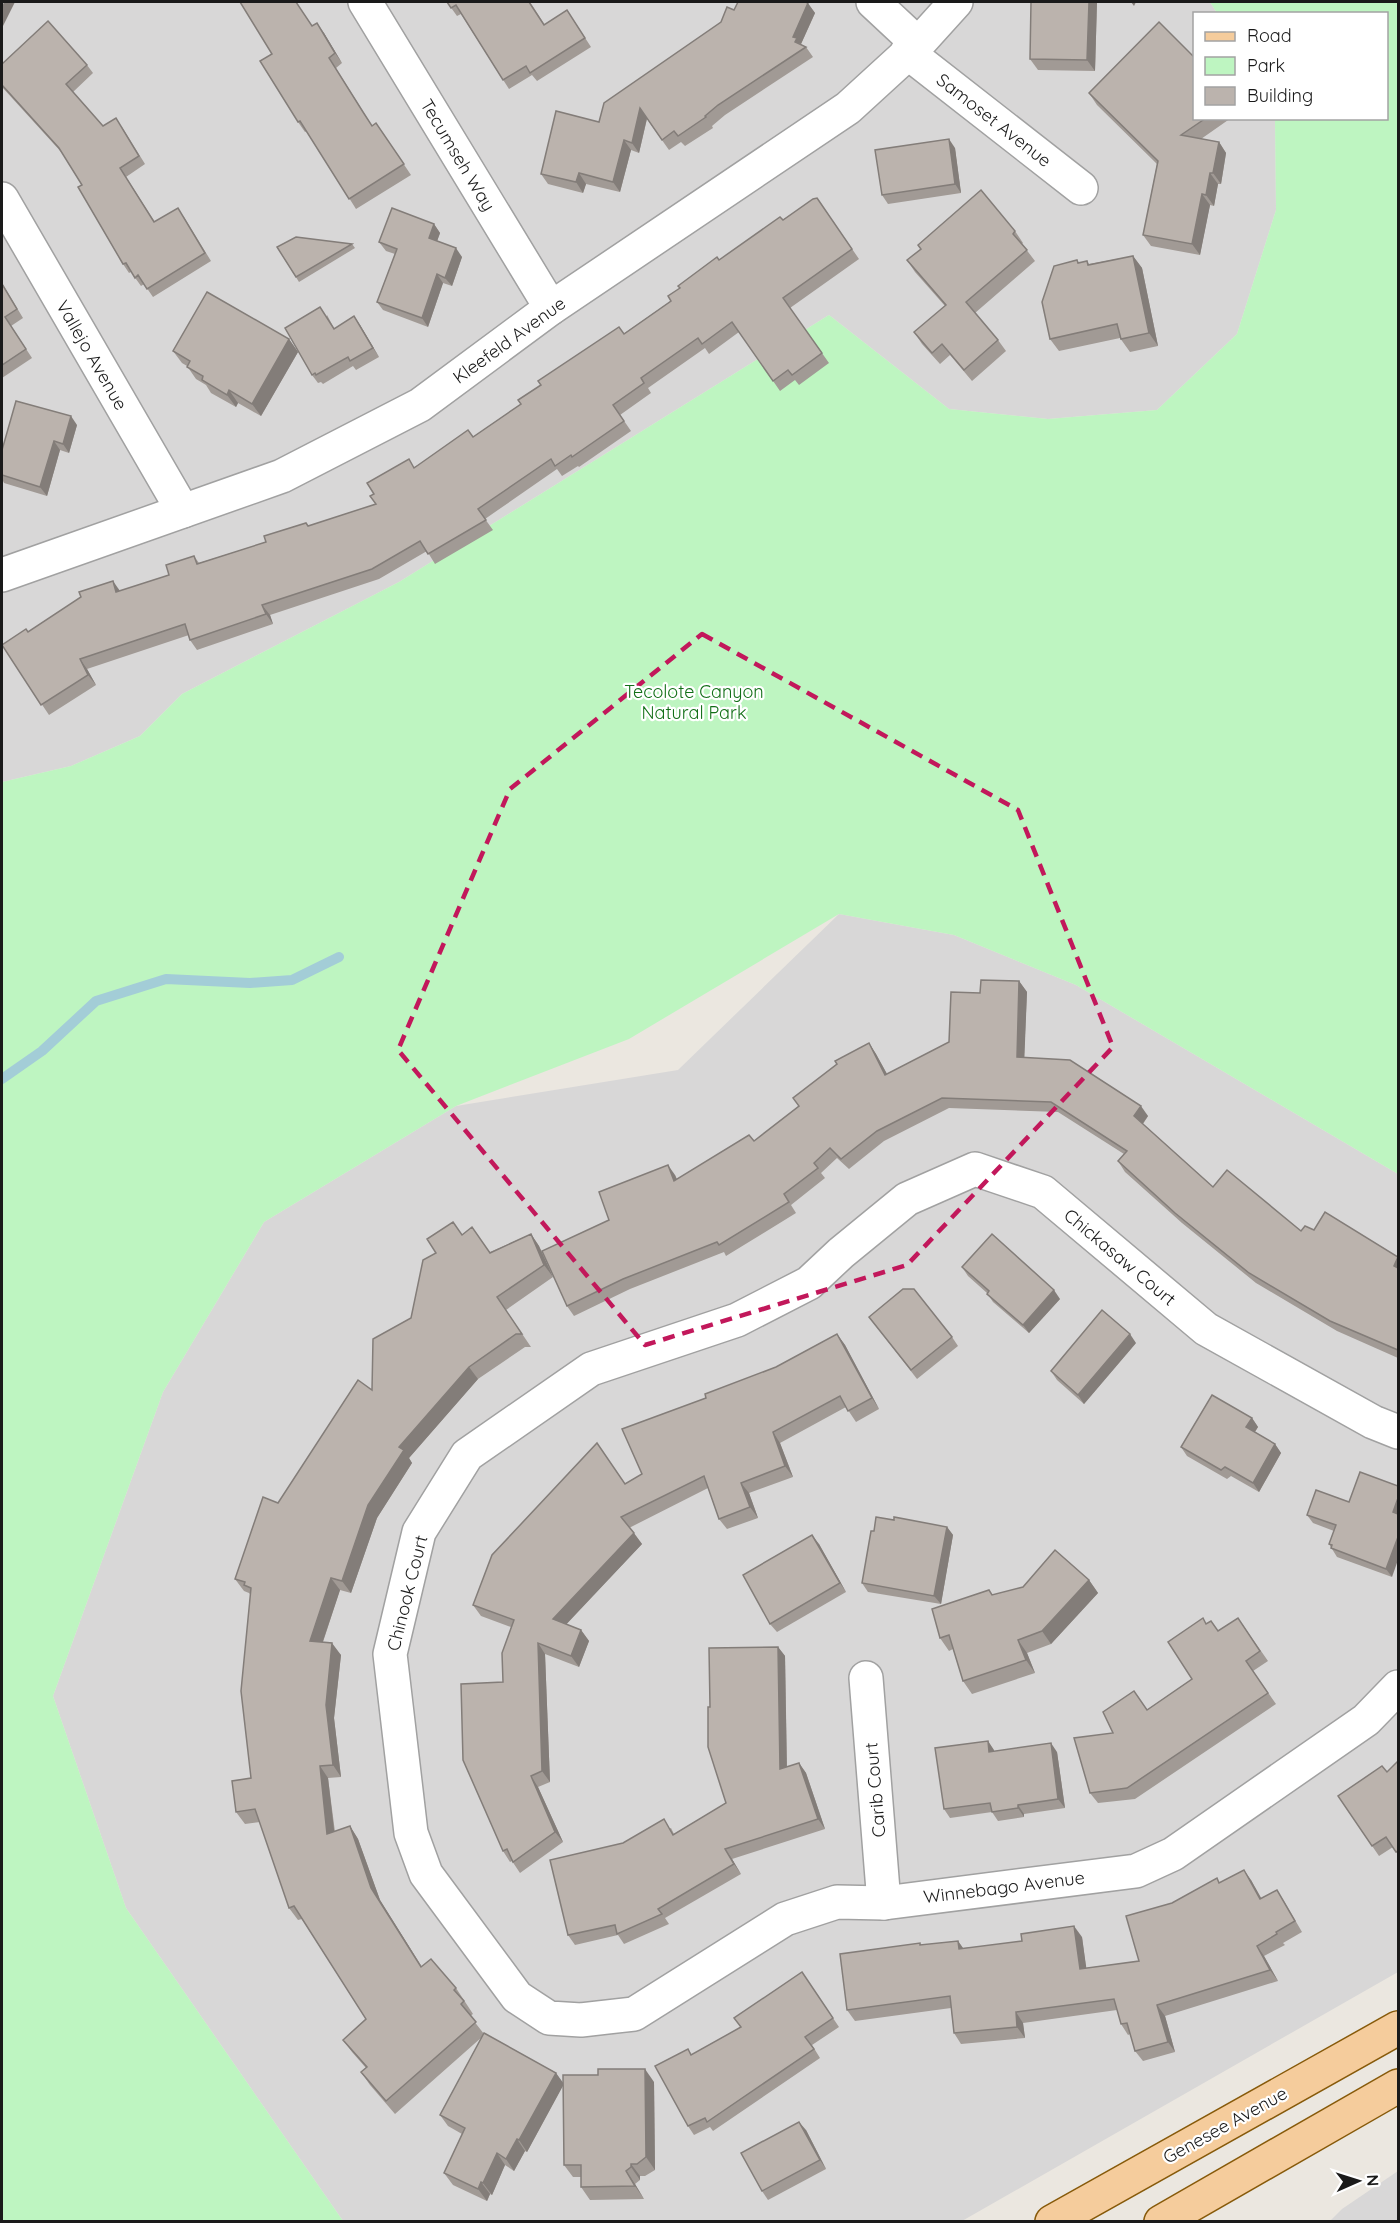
<svg xmlns="http://www.w3.org/2000/svg" width="1400" height="2223" viewBox="0 0 1400 2223" font-family="Quicksand,sans-serif">
	<style>
		.residential { fill: #d8d7d7 }
		.park { fill: #bef5c1 }
		.lines { fill: none; stroke-linecap: round; stroke-linejoin: round }
		.stream { stroke: #a3cdd7; stroke-width: 10 }
		.minor-casing { stroke: #a1a1a1; stroke-width: 36 }
		.major-casing { stroke: #875a0a; stroke-width: 36 }
		.minor { stroke: #fff; stroke-width: 33 }
		.major { stroke: #f5cc9c; stroke-width: 33 }
		.wall { fill: #a19a95 }
		.shaded-wall { fill: #837d79 }
		.building { fill: #bbb3ad; stroke: #837d79; stroke-width: 1.5 }
		.marked { fill: none; stroke: #c2185b; stroke-width: 4.5; stroke-dasharray: 12 8; stroke-linejoin: round }
		.labels { text-anchor: middle; dominant-baseline: central; stroke-width: 4.5; stroke-linejoin: round; paint-order: stroke }
		.street-label { font-size: 18px; fill: #1a1a1a; stroke: #fff }
		.park-label { font-size: 18px; fill: #126f17; stroke: #fff }
	</style>
	<rect width="100%" height="100%" fill="#ebe7e0"/>
	<g class="residential">
		<polygon points="2,2 1210,2 1217,13 1194,14 1194,118 1275,119 1276,210 1237,334 1157,410 1048,419 949,409 829,315 399,582 182,694 140,736 71,766 2,782"/>
		<polygon points="839,914 954,935 1076,985 1398,1174 1398,1972 962,2221 343,2221 126,1908 53,1696 163,1392 264,1222 456,1106 678,1070"/>
		<polygon points="1398,2171 1398,2221 1330,2221 1342,2209"/>
	</g>
	<polygon class="park" points="1210,2 1398,2 1398,1174 1076,985 954,935 839,914 629,1039 456,1106 264,1222 163,1392 53,1696 126,1908 343,2221 2,2221 2,782 71,766 140,736 182,694 399,582 829,315 949,409 1048,419 1157,410 1237,334 1276,210 1275,119 1386,118 1386,14 1217,13"/>
	<g class="lines">
		<polyline class="stream" points="2,1079 42,1051 96,1001 166,979 250,983 292,980 339,957"/>
		<defs>
			<g id="minor">
				<polyline points="365,2 551,308"/>
				<polyline points="873,2 918,44"/>
				<polyline points="907,52 1081,188"/>
				<polyline points="2,199 183,511"/>
				<polyline points="2,575 282,476 420,405 551,308 848,108 918,44 956,2"/>
				<polyline points="1398,1432 1373,1422 1206,1329 1043,1192 975,1169 907,1199 841,1253 809,1283 737,1320 591,1369 467,1455 419,1532 390,1654 411,1833 426,1874 517,1997 549,2018 581,2020 634,2014 785,1919 837,1902 884,1903 1136,1871 1173,1854 1366,1720 1398,1687"/>
				<polyline points="866,1678 884,1903"/>
			</g>
			<g id="major">
				<polyline points="1052,2222 1398,2028"/>
				<polyline points="1161,2222 1398,2086"/>
			</g>
		</defs>
		<use href="#minor" class="minor-casing"/>
		<use href="#major" class="major-casing"/>
		<use href="#minor" class="minor"/>
		<use href="#major" class="major"/>
	</g>
	<g class="wall">
		<polygon points="447,2 530,2 545,25 567,10 591,47 537,81 532,75 509,89 461,14 457,16"/>
		<polygon points="738,2 807,2 815,13 801,44 806,47 813,57 725,115 712,126 713,128 685,146 681,142 669,150 647,119 639,153 631,150 620,192 586,184 583,193 548,184 541,174 599,122 721,22 734,10"/>
		<polygon points="1097,2 1095,71 1038,70 1030,59"/>
		<polygon points="312,26 324,33 342,63 336,68 369,121 372,126 376,123 411,175 356,209 307,131 305,132 298,122 272,54"/>
		<polygon points="2,64 87,65 93,73 73,92 103,126 122,127 145,164 126,177 155,222 184,217 211,261 153,297 144,284 141,286 131,272 129,273 123,264 82,185 63,154 2,87"/>
		<polygon points="1089,93 1194,118 1231,118 1201,139 1219,142 1226,153 1221,184 1218,184 1214,206 1210,205 1200,255 1151,246 1143,235 1157,164 1097,105"/>
		<polygon points="955,148 961,193 888,204 882,195"/>
		<polygon points="817,198 859,259 790,308 829,363 799,385 795,380 780,391 739,332 709,354 705,348 648,388 651,393 620,415 631,431 579,467 578,466 562,476 557,469 485,519 493,530 435,564 427,551 379,579 270,615 273,624 197,650 190,640 189,635 87,669 96,685 49,715 2,645 28,632 81,597 120,591 169,575 194,556 199,563 266,542 308,526 376,504 414,467 473,437 671,301 719,260"/>
		<polygon points="434,224 440,233 437,241 462,257 452,286 443,283 428,327 383,310 377,302 395,254 386,251 379,242"/>
		<polygon points="1015,231 1023,243 1022,244 1035,261 975,313 998,340 1006,351 972,381 950,355 940,364 922,344 914,332 945,306 915,272 907,260"/>
		<polygon points="352,244 355,248 299,282 277,247"/>
		<polygon points="1133,256 1142,268 1158,346 1130,352 1120,338 1059,351 1050,339 1077,260 1079,263 1087,261 1089,264"/>
		<polygon points="2,283 23,318 11,326 32,358 2,378"/>
		<polygon points="327,315 334,328 360,325 379,357 356,370 353,366 323,384 321,382 318,383 312,375"/>
		<polygon points="289,339 298,352 261,416 238,403 236,407 211,393 206,385 196,379 187,366 182,363 173,351"/>
		<polygon points="77,425 69,453 60,450 47,496 4,483 2,479 2,450"/>
		<polygon points="1019,981 1027,992 1024,1057 1148,1116 1143,1124 1213,1187 1301,1231 1314,1230 1398,1257 1398,1358 1337,1331 1256,1283 1182,1223 1125,1172 1118,1161 1124,1154 1058,1112 949,1108 884,1141 849,1169 837,1158 821,1173 825,1178 791,1205 796,1213 726,1256 724,1252 630,1289 574,1316 567,1306 609,1220 675,1175 677,1179 754,1141 799,1106 869,1043 876,1054 887,1074 949,1042 980,993"/>
		<polygon points="531,1234 539,1246 553,1277 506,1310 531,1347 525,1347 478,1379 409,1458 412,1463 377,1518 351,1593 340,1590 323,1642 341,1655 334,1718 341,1777 328,1778 335,1832 350,1826 358,1839 380,1900 422,1967 456,1988 473,2014 470,2016 484,2034 556,2073 563,2084 654,2082 655,2170 645,2176 640,2176 640,2180 635,2184 644,2199 590,2200 581,2187 581,2177 573,2177 564,2165 563,2085 527,2152 525,2151 514,2171 505,2165 492,2195 490,2194 487,2201 453,2185 444,2173 462,2134 448,2126 440,2115 482,2037 395,2114 370,2085 361,2072 366,2068 352,2052 343,2040 366,2019 302,1919 298,1920 289,1908 260,1822 245,1824 236,1812 251,1778 251,1595 249,1593 244,1591 235,1579 278,1503 372,1390 411,1318 436,1253 462,1235 490,1252"/>
		<polygon points="962,1267 1060,1299 1029,1333 993,1302 987,1293 968,1276"/>
		<polygon points="869,1317 952,1337 958,1346 917,1379"/>
		<polygon points="837,1334 845,1345 879,1409 856,1422 846,1407 780,1443 793,1477 749,1493 758,1518 727,1529 719,1519 708,1488 629,1528 642,1544 566,1624 581,1630 589,1641 579,1667 545,1654 550,1782 538,1787 563,1842 520,1873 512,1861 510,1862 503,1851 503,1682 511,1627 481,1616 473,1605 625,1484 642,1474 706,1398 776,1367"/>
		<polygon points="1136,1343 1084,1404 1057,1380 1051,1371"/>
		<polygon points="1252,1418 1258,1427 1255,1432 1275,1444 1281,1453 1259,1492 1231,1476 1227,1479 1187,1456 1181,1447"/>
		<polygon points="1349,1502 1392,1577 1337,1557 1329,1544 1334,1531 1313,1523 1307,1515"/>
		<polygon points="894,1520 947,1527 953,1535 941,1604 868,1592 862,1583 874,1531"/>
		<polygon points="819,1544 846,1592 777,1632 770,1624"/>
		<polygon points="1089,1580 1098,1593 1051,1644 1027,1653 1035,1673 972,1694 963,1681 953,1649 949,1651 940,1638 993,1595"/>
		<polygon points="1238,1618 1268,1661 1253,1671 1276,1704 1135,1799 1098,1803 1090,1793 1113,1733 1192,1679 1206,1624 1218,1631"/>
		<polygon points="778,1647 785,1656 787,1767 799,1763 806,1773 825,1829 732,1859 741,1874 665,1918 669,1924 624,1944 618,1935 575,1945 568,1935 623,1843 671,1828 674,1834 726,1803 710,1707"/>
		<polygon points="988,1741 994,1751 1057,1752 1065,1808 1024,1814 1024,1817 998,1821 992,1812 950,1818 944,1809"/>
		<polygon points="1398,1761 1398,1855 1393,1847 1379,1856 1338,1796 1387,1772"/>
		<polygon points="1251,1880 1261,1899 1277,1890 1284,1901 1302,1932 1283,1943 1285,1945 1264,1956 1278,1981 1165,2016 1175,2052 1143,2061 1135,2051 1130,2034 1128,2035 1121,2024 1117,2010 1023,2023 1025,2038 961,2044 954,2033 951,2008 855,2021 847,2010 920,1943 921,1945 958,1941 963,1948 1082,1937 1086,1968 1139,1961 1172,1903 1220,1883"/>
		<polygon points="802,1972 839,2027 812,2045 820,2058 713,2131 710,2127 694,2135 688,2126 688,2049 692,2055 741,2027"/>
		<polygon points="806,2130 826,2169 768,2200 762,2191"/>
	</g>
	<g class="shaded-wall">
		<polygon points="4,2 15,2 2,28 2,7"/>
		<polygon points="805,2 807,2 815,13 801,44 795,42 793,37"/>
		<polygon points="1089,2 1097,2 1095,71 1087,60"/>
		<polygon points="1131,2 1136,2 1134,6"/>
		<polygon points="317,23 324,33 342,63 335,53"/>
		<polygon points="640,108 647,118 639,153 632,143"/>
		<polygon points="949,139 955,148 961,193 955,184"/>
		<polygon points="624,140 631,150 620,192 613,182"/>
		<polygon points="1219,142 1226,153 1221,184 1213,173"/>
		<polygon points="579,173 586,184 583,193 576,182"/>
		<polygon points="1210,173 1218,184 1214,206 1206,195"/>
		<polygon points="1202,194 1210,205 1200,255 1192,244"/>
		<polygon points="434,224 440,233 435,247 429,238"/>
		<polygon points="456,248 462,257 452,286 445,278"/>
		<polygon points="1133,256 1142,268 1158,346 1149,333"/>
		<polygon points="437,274 443,283 428,327 422,318"/>
		<polygon points="354,316 360,325 379,357 373,348"/>
		<polygon points="289,339 298,352 261,416 252,404"/>
		<polygon points="229,390 238,403 236,407 227,395"/>
		<polygon points="71,416 77,425 69,453 63,444"/>
		<polygon points="54,441 60,450 47,496 40,487"/>
		<polygon points="113,581 120,591 116,592"/>
		<polygon points="262,605 270,615 273,624 266,614"/>
		<polygon points="80,659 87,669 96,685 88,675"/>
		<polygon points="1019,981 1027,992 1024,1067 1017,1057"/>
		<polygon points="869,1043 876,1054 893,1085 885,1075"/>
		<polygon points="1141,1106 1148,1116 1141,1126 1134,1116"/>
		<polygon points="668,1165 675,1175 681,1191 674,1181"/>
		<polygon points="531,1234 539,1246 553,1277 544,1265"/>
		<polygon points="1398,1257 1398,1272 1394,1266"/>
		<polygon points="1054,1290 1060,1299 1029,1333 1023,1325"/>
		<polygon points="837,1334 845,1345 879,1409 872,1398"/>
		<polygon points="1130,1334 1136,1343 1084,1404 1078,1395"/>
		<polygon points="469,1367 478,1379 409,1458 412,1463 377,1518 351,1593 342,1581 368,1505 399,1447"/>
		<polygon points="1252,1418 1258,1427 1252,1436 1246,1427"/>
		<polygon points="773,1432 780,1443 793,1477 785,1466"/>
		<polygon points="1275,1444 1281,1453 1259,1492 1253,1483"/>
		<polygon points="741,1483 749,1493 758,1518 750,1507"/>
		<polygon points="1398,1498 1398,1520 1393,1512"/>
		<polygon points="947,1527 953,1535 941,1604 934,1596"/>
		<polygon points="634,1533 642,1544 561,1630 553,1619"/>
		<polygon points="812,1535 819,1544 846,1592 840,1583"/>
		<polygon points="1398,1537 1398,1560 1392,1577 1386,1569"/>
		<polygon points="331,1578 340,1590 319,1653 310,1641"/>
		<polygon points="1089,1580 1098,1593 1051,1644 1042,1631"/>
		<polygon points="581,1630 589,1641 579,1667 571,1656"/>
		<polygon points="1018,1640 1027,1653 1035,1673 1026,1660"/>
		<polygon points="332,1643 341,1655 334,1718 341,1777 333,1765 326,1705"/>
		<polygon points="538,1643 545,1654 550,1782 542,1771"/>
		<polygon points="778,1647 785,1656 787,1779 780,1769"/>
		<polygon points="988,1741 994,1750 995,1760 989,1752"/>
		<polygon points="1051,1743 1057,1752 1065,1808 1058,1799"/>
		<polygon points="799,1763 806,1773 825,1829 818,1819"/>
		<polygon points="320,1766 328,1778 336,1847 327,1834"/>
		<polygon points="531,1776 538,1787 563,1842 555,1832"/>
		<polygon points="1018,1805 1024,1814 1024,1817 1018,1808"/>
		<polygon points="350,1826 358,1839 380,1900 430,1980 371,1888"/>
		<polygon points="725,1849 732,1859 741,1874 734,1864"/>
		<polygon points="1244,1870 1251,1880 1268,1910 1260,1899"/>
		<polygon points="1074,1926 1082,1937 1088,1980 1080,1969"/>
		<polygon points="958,1941 965,1951 959,1949"/>
		<polygon points="1257,1946 1264,1956 1278,1981 1270,1970"/>
		<polygon points="1157,2005 1165,2016 1175,2052 1168,2042"/>
		<polygon points="1016,2012 1023,2023 1025,2038 1017,2027"/>
		<polygon points="645,2069 654,2082 655,2170 646,2157"/>
		<polygon points="556,2073 564,2084 527,2152 519,2140"/>
		<polygon points="799,2122 806,2130 826,2169 820,2160"/>
		<polygon points="517,2139 525,2151 514,2171 506,2159"/>
		<polygon points="497,2153 505,2165 492,2195 483,2183"/>
		<polygon points="631,2164 640,2176 640,2180 631,2167"/>
		<polygon points="626,2171 635,2184 644,2199 635,2186"/>
		<polygon points="481,2182 490,2194 487,2201 478,2189"/>
	</g>
	<g class="building">
		<polygon points="240,2 296,2 312,26 317,23 335,53 329,58 363,112 372,126 376,123 404,164 349,199 300,121 298,122 260,61 272,54"/>
		<polygon points="447,2 529,2 544,25 567,10 585,38 530,73 526,66 503,80 456,5 451,8"/>
		<polygon points="738,2 805,2 808,3 793,37 797,38 795,42 806,47 718,105 705,116 706,117 678,136 674,131 662,140 640,108 632,143 624,140 613,182 579,173 576,182 541,174 556,111 599,122 604,103 721,22 727,7 734,10"/>
		<polygon points="1031,2 1089,2 1087,60 1030,59"/>
		<polygon points="48,21 87,65 66,84 103,126 116,118 139,156 120,168 154,222 178,208 205,253 147,289 138,275 135,278 126,263 123,264 78,187 82,185 59,148 2,85 2,64"/>
		<polygon points="1159,22 1194,57 1194,118 1206,118 1181,135 1219,142 1213,173 1210,173 1206,195 1202,194 1192,244 1143,235 1158,161 1089,93"/>
		<polygon points="949,139 955,184 882,195 875,150"/>
		<polygon points="981,190 1015,231 1013,234 1027,250 966,302 998,340 964,370 942,344 932,353 914,332 946,305 907,260 921,249 918,245"/>
		<polygon points="817,198 852,249 783,298 822,353 792,375 788,370 773,381 732,322 702,344 698,338 641,378 644,383 613,405 624,421 572,457 571,455 555,466 551,459 478,509 486,520 428,554 420,541 372,569 262,605 266,614 190,640 185,624 80,659 88,675 41,705 2,645 26,629 28,632 81,597 79,592 113,581 116,592 169,575 166,565 194,556 197,564 266,542 264,536 306,523 308,526 376,504 370,496 374,494 367,483 409,459 414,468 468,430 473,437 521,404 518,400 541,385 538,381 619,327 624,334 671,301 668,296 680,288 678,286 717,257 719,260 780,217 783,220 813,199"/>
		<polygon points="392,208 434,224 429,238 456,248 445,278 437,274 422,318 377,302 397,249 379,242"/>
		<polygon points="296,237 352,244 296,277 277,247"/>
		<polygon points="1133,256 1149,333 1121,339 1117,324 1050,339 1042,302 1054,266 1077,260 1078,263 1087,261 1088,265"/>
		<polygon points="2,284 17,309 5,317 26,349 2,365"/>
		<polygon points="207,292 289,339 252,404 229,390 227,395 202,380 203,376 187,367 190,361 173,351"/>
		<polygon points="320,307 334,329 354,316 373,348 350,361 348,357 316,375 315,373 312,375 285,328"/>
		<polygon points="16,401 71,416 63,444 54,441 40,487 2,475 2,450"/>
		<polygon points="981,980 1019,981 1017,1057 1070,1060 1141,1106 1134,1116 1213,1187 1227,1170 1301,1231 1305,1226 1314,1230 1325,1212 1398,1257 1394,1266 1398,1268 1398,1350 1330,1321 1249,1273 1175,1213 1118,1161 1127,1151 1051,1102 942,1098 877,1131 841,1159 830,1148 814,1163 818,1168 784,1194 789,1202 719,1245 717,1242 623,1279 567,1306 542,1251 609,1220 599,1192 668,1165 674,1181 749,1135 754,1141 799,1106 793,1098 837,1064 835,1061 869,1043 885,1075 949,1042 951,992 980,993"/>
		<polygon points="453,1222 462,1235 472,1227 490,1253 531,1234 544,1265 497,1297 522,1334 516,1334 469,1367 399,1447 404,1450 368,1505 342,1581 331,1578 310,1641 332,1643 326,1705 333,1765 320,1766 327,1834 350,1826 371,1888 421,1967 431,1959 456,1988 454,1990 464,2001 461,2004 476,2022 386,2101 361,2072 367,2067 343,2040 366,2019 294,1906 289,1908 255,1809 236,1812 232,1781 251,1778 241,1691 251,1588 244,1585 245,1582 235,1579 263,1497 278,1503 358,1380 372,1390 373,1339 411,1318 423,1260 436,1253 427,1239"/>
		<polygon points="992,1234 1054,1290 1023,1325 987,1294 989,1291 962,1267"/>
		<polygon points="903,1289 914,1289 952,1337 911,1370 869,1317"/>
		<polygon points="1102,1310 1130,1334 1078,1395 1051,1371"/>
		<polygon points="837,1334 872,1398 848,1411 840,1396 773,1432 785,1466 741,1483 750,1507 719,1519 704,1476 621,1517 634,1533 553,1619 581,1630 571,1656 538,1643 542,1771 531,1776 555,1832 513,1862 507,1849 503,1851 463,1760 461,1684 503,1682 502,1653 514,1620 473,1605 492,1555 597,1443 625,1484 642,1474 622,1429 706,1398 705,1394 776,1367"/>
		<polygon points="1212,1395 1252,1418 1246,1427 1275,1444 1253,1483 1225,1467 1221,1470 1181,1447"/>
		<polygon points="1360,1472 1398,1486 1398,1498 1393,1512 1398,1514 1398,1537 1386,1569 1331,1548 1332,1545 1329,1544 1336,1525 1307,1515 1316,1490 1349,1502"/>
		<polygon points="876,1517 894,1520 894,1517 947,1527 934,1596 862,1583 871,1531 874,1531"/>
		<polygon points="812,1535 840,1583 770,1624 743,1575"/>
		<polygon points="1055,1550 1089,1580 1042,1631 1018,1640 1026,1660 963,1681 949,1635 940,1638 932,1609 989,1590 992,1595 1023,1587"/>
		<polygon points="1203,1618 1206,1624 1211,1621 1218,1631 1238,1618 1260,1651 1246,1661 1268,1693 1127,1788 1090,1793 1074,1738 1113,1733 1103,1712 1134,1691 1147,1710 1192,1679 1168,1642"/>
		<polygon points="778,1647 780,1769 799,1763 818,1819 725,1849 734,1864 658,1909 662,1914 617,1934 615,1925 568,1935 550,1860 623,1843 664,1819 673,1835 726,1803 708,1747 708,1707 710,1707 709,1648"/>
		<polygon points="988,1741 989,1752 1051,1743 1058,1799 1018,1805 1018,1808 992,1812 990,1803 944,1809 935,1748"/>
		<polygon points="1398,1761 1398,1851 1396,1852 1386,1837 1372,1846 1338,1796 1382,1766 1387,1772"/>
		<polygon points="1244,1870 1260,1899 1277,1890 1295,1921 1276,1932 1277,1934 1257,1946 1270,1970 1157,2005 1168,2042 1135,2051 1127,2023 1121,2024 1114,1999 1016,2012 1017,2027 954,2033 950,1996 847,2010 840,1954 920,1943 920,1945 958,1941 959,1949 1022,1941 1021,1934 1074,1926 1080,1969 1139,1961 1126,1916 1172,1903 1217,1878 1219,1883"/>
		<polygon points="802,1972 833,2018 805,2037 814,2049 707,2122 705,2118 688,2126 655,2066 688,2049 691,2055 741,2027 734,2018"/>
		<polygon points="484,2033 556,2073 519,2140 517,2139 506,2159 497,2153 483,2183 481,2182 478,2189 444,2173 465,2128 440,2115"/>
		<polygon points="598,2069 645,2069 646,2157 637,2164 631,2164 631,2167 626,2171 635,2186 581,2187 581,2165 564,2165 563,2075 598,2075"/>
		<polygon points="799,2122 820,2160 762,2191 741,2153"/>
	</g>
	<path class="marked" d="M702,634L1018,810L1113,1047L907,1265L645,1345L398,1050L510,789Z"/>
	<g class="labels">
		<g class="street-label">
			<text transform="translate(994 120) rotate(38)">Samoset Avenue</text>
			<text transform="translate(458 155) rotate(59)">Tecumseh Way</text>
			<text transform="translate(509 340) rotate(-36)">Kleefeld Avenue</text>
			<text transform="translate(92 355) rotate(60)">Vallejo Avenue</text>
			<text transform="translate(1120 1257) rotate(40)">Chickasaw Court</text>
			<text transform="translate(407 1593) rotate(-76)">Chinook Court</text>
			<text transform="translate(875 1790) rotate(-95)">Carib Court</text>
			<text transform="translate(1004 1887) rotate(-7)">Winnebago Avenue</text>
			<text transform="translate(1225 2125) rotate(-29)">Genesee Avenue</text>
		</g>
		<g class="park-label">
			<text x="694" y="691">Tecolote Canyon<tspan x="694" dy="21">Natural Park</tspan></text>
		</g>
	</g>
	<rect width="1400" height="2223" fill="none" stroke="#1a1a1a" stroke-width="6"/>
	<rect x="1193" y="12" width="195" height="108" fill="#ffffff" stroke="#a3a3a3" stroke-width="1.5"/>
	<rect x="1205" y="32" width="30" height="9" fill="#f5cc9c" stroke="#a3a3a3" stroke-width="1.5"/>
	<text x="1247" y="42" font-size="18" fill="#1a1a1a">Road</text>
	<rect x="1205" y="57" width="30" height="18" fill="#bef5c1" stroke="#a3a3a3" stroke-width="1.5"/>
	<text x="1247" y="72" font-size="18" fill="#1a1a1a">Park</text>
	<rect x="1205" y="87" width="30" height="18" fill="#bbb3ad" stroke="#a3a3a3" stroke-width="1.5"/>
	<text x="1247" y="102" font-size="18" fill="#1a1a1a">Building</text>
	<g transform="translate(1358 2181) rotate(87)" stroke="#ffffff" stroke-width="4.5" paint-order="stroke">
	<path d="M0-4.5L10 22L0 15L-10 22Z" fill="#1a1a1a"/>
	<text y="-9" font-size="16" font-weight="bold" text-anchor="middle" fill="#1a1a1a">N</text>
	</g>
</svg>
